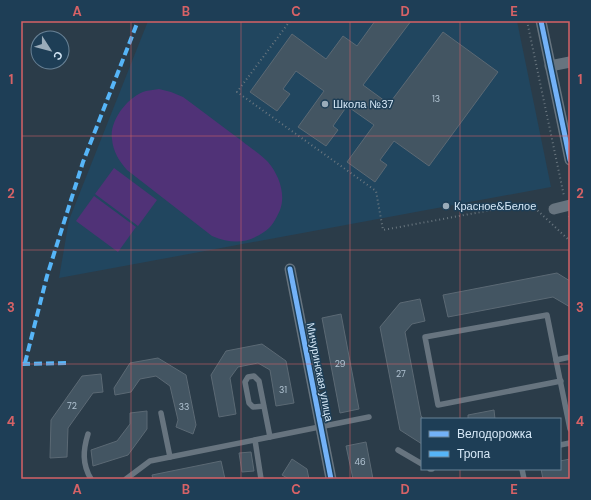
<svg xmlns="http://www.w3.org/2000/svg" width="591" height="500" viewBox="0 0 591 500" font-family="'DM Sans',sans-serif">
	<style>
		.built { fill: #21465f }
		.green { fill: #503277 }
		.building { fill: #435562; stroke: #5b6974 }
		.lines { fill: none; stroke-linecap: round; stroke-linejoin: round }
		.path { stroke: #69767f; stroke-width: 2; stroke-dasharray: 1 3; stroke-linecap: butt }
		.service { stroke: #67747f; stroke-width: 5.5 }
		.minor { stroke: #67747f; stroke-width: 11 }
		.quiet { stroke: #56b5f8; stroke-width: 4; stroke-dasharray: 8 4; stroke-linecap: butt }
		.cycleway-casing { stroke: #1e3e56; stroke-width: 8 }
		.cycleway { stroke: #73b2f8; stroke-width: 5 }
		.grid { fill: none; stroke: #d66266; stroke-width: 1; stroke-opacity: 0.55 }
		.poi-dot { fill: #9aacba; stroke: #1e3e56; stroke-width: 1.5 }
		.labels { text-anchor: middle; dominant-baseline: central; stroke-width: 3; stroke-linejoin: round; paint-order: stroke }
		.number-label { font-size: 9px; fill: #b1c3d2 }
		.poi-label { font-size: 11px; fill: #d6e8f7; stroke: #1e3e56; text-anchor: start }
		.street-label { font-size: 11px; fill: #d6e8f7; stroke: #1e3e56 }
		.neatline { fill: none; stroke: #d66266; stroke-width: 1.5 }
		.grid-label { font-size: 13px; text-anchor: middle; font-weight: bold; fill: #d66266 }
	</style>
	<rect width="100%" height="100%" fill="#2b3c49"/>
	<polygon class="built" points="148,21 517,21 551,187 59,278 69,220"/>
	<g class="green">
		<path d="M159,89L171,92L183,97C203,112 222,126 242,141C250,148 261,154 268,162C279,175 286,194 280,210C276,219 272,227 264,232C246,244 232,244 212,236L127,170C119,161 113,151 112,139C109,121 128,96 146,91C150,90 155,90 159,89Z"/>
		<polygon points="114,168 157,200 138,226 95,194"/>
		<polygon points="94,196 136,227 118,252 76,221"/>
	</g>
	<g class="building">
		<polygon points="375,21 411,21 363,85 389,104 443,32 498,72 429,166 394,141 380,160 387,165 375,182 347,162 374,125 347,106 333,126 338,130 326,146 298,127 324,91 296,71 283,89 290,94 277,111 250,92 292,34 326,59 343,36 357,46"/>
		<polygon points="557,273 570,281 570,307 553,297 448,317 443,295"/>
		<polygon points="420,299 425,321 412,324 405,332 421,416 422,417 422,444 400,430 380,327 400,303"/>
		<polygon points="341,314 359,409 340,413 322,318"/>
		<polygon points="262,344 286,361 294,403 276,406 270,370 258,363 238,367 230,378 236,414 219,417 211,375 226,351"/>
		<polygon points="158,358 186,375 196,425 193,434 176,427 178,420 170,386 156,376 140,379 131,392 115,395 114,388 130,363"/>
		<polygon points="101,374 103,392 93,393 68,428 67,457 50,458 51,420 82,376"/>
		<polygon points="494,410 495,419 468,419 468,415"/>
		<polygon points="147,411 147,429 128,455 93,466 91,450 117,441 130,424 130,413"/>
		<polygon points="366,442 373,479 353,479 346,446"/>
		<polygon points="251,452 254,471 242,472 239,453"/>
		<polygon points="292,459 307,469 309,479 289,479 282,475"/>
		<polygon points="570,459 570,479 543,479 541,469 560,469 560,461"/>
		<polygon points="221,461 225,479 153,479 152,475"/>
	</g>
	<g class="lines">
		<g class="path">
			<polyline points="290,21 237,92 376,191 383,230 508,207 537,210 570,241"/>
			<polyline points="527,21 564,196"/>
			<polyline points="569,216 570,221"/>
		</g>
		<g class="service">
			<polyline points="570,357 556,360 570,429"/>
			<polyline points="556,360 547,315 425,337 438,405 561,381"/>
			<polyline points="264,406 253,407 249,403 245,382 248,377 254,376 259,381 270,437"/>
			<polyline points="161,413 170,457"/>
			<path d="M88,434C83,450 82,464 91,479"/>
			<polyline points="255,440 261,479"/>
			<polyline points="560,445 570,443"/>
			<polyline points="398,450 422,464"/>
			<polyline points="430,469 432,469"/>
			<polyline points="522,469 524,479"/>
			<polyline points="126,479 150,461 369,417"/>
		</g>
		<g class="minor">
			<polyline points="541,21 570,160"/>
			<polyline points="550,66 570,62"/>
			<polyline points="554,209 570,205"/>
			<polyline points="290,269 331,479"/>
		</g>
		<g class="quiet">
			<polyline points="25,363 47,276 83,162 138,21"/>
			<polyline points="22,364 66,363"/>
		</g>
		<defs>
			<g id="cycleway">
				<polyline points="541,21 570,160"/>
				<polyline points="290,269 331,479"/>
			</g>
		</defs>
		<use href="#cycleway" class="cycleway-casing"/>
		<use href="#cycleway" class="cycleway"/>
	</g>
	<path class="grid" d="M131,21V479M241,21V479M350,21V479M460,21V419M21,136H570M21,250H570M21,364H570M460,469V479"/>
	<g class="poi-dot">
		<circle cx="325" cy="104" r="4"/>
		<circle cx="446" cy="206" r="4"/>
	</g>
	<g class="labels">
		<g class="number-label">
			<text x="436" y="99">13</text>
			<text x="340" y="364">29</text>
			<text x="401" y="374">27</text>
			<text x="283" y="390">31</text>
			<text x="72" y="406">72</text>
			<text x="184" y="407">33</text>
			<text x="360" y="462">46</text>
		</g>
		<g class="poi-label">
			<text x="333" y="104">Школа №37</text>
			<text x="454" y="206">Красное&amp;Белое</text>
		</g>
		<g class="street-label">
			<text transform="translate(320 372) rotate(79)">Мичуринская улица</text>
		</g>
	</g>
	<rect width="591" height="500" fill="none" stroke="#1e3e56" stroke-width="44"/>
	<rect x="421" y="418" width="140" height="52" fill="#1e3e56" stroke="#688296"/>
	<rect x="429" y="431" width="20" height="6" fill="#73b2f8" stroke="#688296"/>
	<text x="457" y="438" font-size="12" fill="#d6e8f7">Велодорожка</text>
	<rect x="429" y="451" width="20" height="6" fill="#56b5f8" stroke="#688296"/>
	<text x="457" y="458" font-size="12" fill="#d6e8f7">Тропа</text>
	<g transform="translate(50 50) rotate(126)"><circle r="19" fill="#1e3e56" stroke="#688296"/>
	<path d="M0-3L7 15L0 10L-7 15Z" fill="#9aacba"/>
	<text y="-6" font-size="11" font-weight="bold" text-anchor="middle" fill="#d6e8f7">С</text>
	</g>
	<rect x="22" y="22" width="547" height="456" class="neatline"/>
	<g class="grid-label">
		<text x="77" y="16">A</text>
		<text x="186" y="16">B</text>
		<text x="296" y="16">C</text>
		<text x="405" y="16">D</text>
		<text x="514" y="16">E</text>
		<text x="11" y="84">1</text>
		<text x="580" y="84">1</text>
		<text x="11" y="198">2</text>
		<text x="580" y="198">2</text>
		<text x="11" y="312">3</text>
		<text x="580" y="312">3</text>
		<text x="11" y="426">4</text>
		<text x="580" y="426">4</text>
		<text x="77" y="494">A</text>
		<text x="186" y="494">B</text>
		<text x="296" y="494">C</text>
		<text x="405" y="494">D</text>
		<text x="514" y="494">E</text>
	</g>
</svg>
